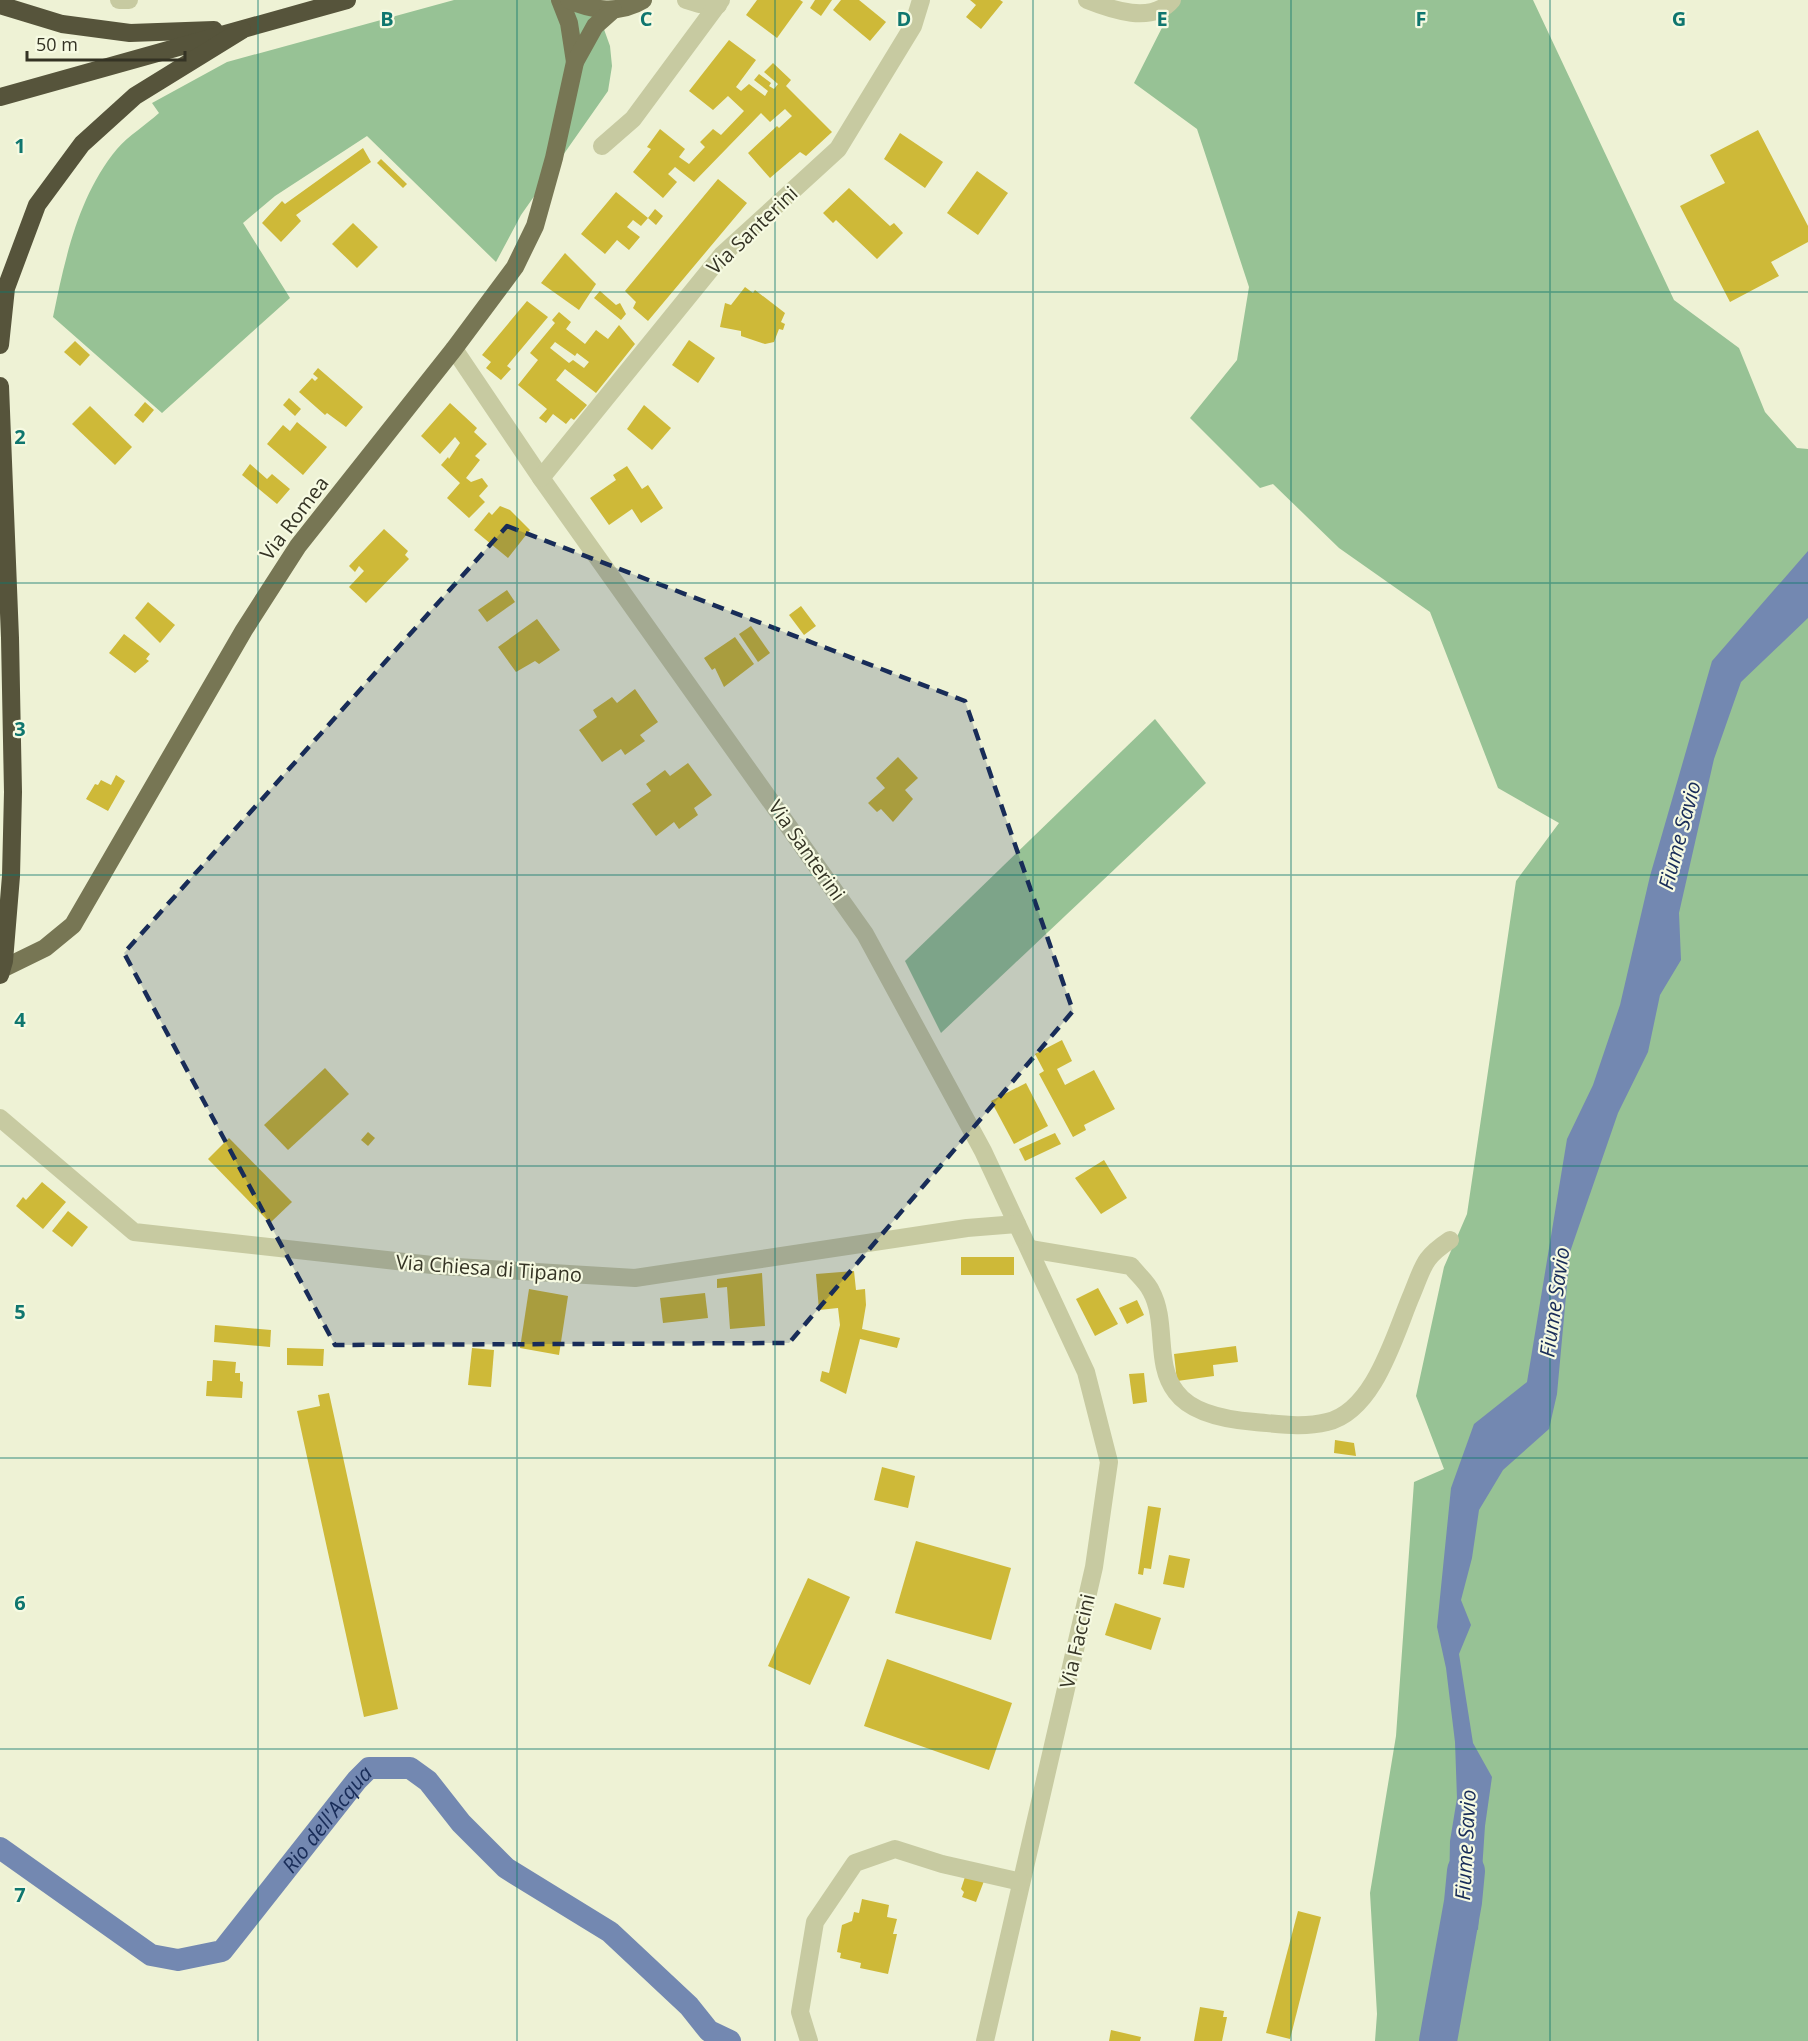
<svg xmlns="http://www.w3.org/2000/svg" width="1808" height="2041" viewBox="0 0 1808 2041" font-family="'Open Sans',sans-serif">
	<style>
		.green { fill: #97c295 }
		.water { fill: #7388b1 }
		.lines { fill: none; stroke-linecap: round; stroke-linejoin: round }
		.canal { stroke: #7388b1; stroke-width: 22 }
		.river { stroke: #7388b1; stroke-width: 38 }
		.building { fill: #ceb938; fill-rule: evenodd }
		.minor { stroke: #c7caa1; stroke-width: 18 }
		.major { stroke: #777654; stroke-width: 18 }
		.highway { stroke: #56543b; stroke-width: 18 }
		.marked { fill: #182c58; fill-opacity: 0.2; stroke: #182c58; stroke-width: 4.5; stroke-dasharray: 12 8; stroke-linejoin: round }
		.grid { fill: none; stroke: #0f766e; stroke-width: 1.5; stroke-opacity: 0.55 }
		.labels { text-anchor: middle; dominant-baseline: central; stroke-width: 4.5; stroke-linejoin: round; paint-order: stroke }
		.street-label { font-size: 20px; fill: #343324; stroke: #f6fae2 }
		.water-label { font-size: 21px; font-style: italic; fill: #182c58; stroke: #f6fae2 }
		.grid-label { font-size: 20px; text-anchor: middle; font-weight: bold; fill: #0f766e; stroke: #f6fae2; stroke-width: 4.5; stroke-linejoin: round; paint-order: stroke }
	</style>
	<rect width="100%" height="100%" fill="#eef2d5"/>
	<g class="green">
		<path d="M454,0H580L601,21L610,46L612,66L608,91L521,215L496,262L367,136L275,196L243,223L290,298L162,413L53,317C65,259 78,196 117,149C128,136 146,125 159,113L152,103L227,62Z"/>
		<polygon points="1176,0 1533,0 1674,300 1739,348 1765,412 1797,448 1808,449 1808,2041 1375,2041 1377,2014 1370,1893 1396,1736 1414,1482 1444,1469 1416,1396 1444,1267 1467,1214 1516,881 1559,823 1498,788 1430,612 1339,548 1273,484 1260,488 1190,418 1237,360 1249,287 1197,129 1134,83"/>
		<polygon points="1155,719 1206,783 941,1033 905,961"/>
	</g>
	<polygon class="water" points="1808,551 1808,618 1741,682 1714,759 1679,913 1681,960 1660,995 1648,1052 1618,1113 1570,1252 1557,1394 1549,1429 1503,1470 1479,1510 1472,1558 1461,1600 1471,1625 1459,1654 1473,1743 1492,1777 1485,1826 1478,1930 1442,1914 1449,1893 1450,1841 1457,1798 1455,1742 1446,1668 1437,1627 1451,1488 1474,1424 1527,1382 1567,1139 1593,1085 1620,1005 1650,876 1712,661"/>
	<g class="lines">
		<path class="canal" id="s1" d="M0,1848L151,1955L178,1960L222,1951L357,1780L369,1768H410L428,1781L461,1823L506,1868L610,1932L689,2006L709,2031L730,2041"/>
		<polyline class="river" points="1438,2041 1463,1902 1466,1871"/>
	</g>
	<g class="building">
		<polygon points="757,0 800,0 803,2 777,38 746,15"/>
		<polygon points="815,0 832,0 821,16 810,8"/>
		<polygon points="841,0 859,0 886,22 870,41 833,10"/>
		<polygon points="970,0 1000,0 1003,2 981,29 966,17 976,5"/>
		<polygon points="729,40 756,60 736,87 741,91 749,84 765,96 768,91 754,80 759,74 771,83 769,86 774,89 778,84 764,72 773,63 791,80 786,86 832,132 806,156 800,152 770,178 748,153 777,126 779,128 792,116 785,109 770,122 761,113 694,182 675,167 668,174 677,182 663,198 633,172 651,149 647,147 660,129 685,149 679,157 689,164 705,147 700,142 713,129 721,135 744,111 728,96 713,110 689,91"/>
		<polygon points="1758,130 1808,226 1808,242 1771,262 1779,276 1730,302 1680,206 1725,183 1710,155"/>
		<polygon points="900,133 943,162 925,188 884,159"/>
		<polygon points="363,148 371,162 296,215 301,221 281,242 262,223 282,201 285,204"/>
		<polygon points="381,159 407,184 403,188 377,163"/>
		<polygon points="977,171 1008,193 978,235 947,213"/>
		<polygon points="718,179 747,203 648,321 633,308 636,302 625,291"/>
		<polygon points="849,188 890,226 894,223 903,233 877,259 836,220 833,223 823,213"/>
		<polygon points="616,192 648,218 655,209 663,216 656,225 648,218 641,226 633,220 627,227 640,237 629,250 617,240 605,254 581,234"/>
		<polygon points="353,223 378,247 357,268 332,244"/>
		<polygon points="565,253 596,284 579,310 541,283"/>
		<polygon points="745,287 753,293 755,290 785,313 781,322 785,324 783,330 779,329 774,342 765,344 741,336 741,331 720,327 725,303 731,305"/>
		<polygon points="600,291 616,305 620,303 626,314 621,320 594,298"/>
		<polygon points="527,301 548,317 507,366 511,369 501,380 486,368 491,362 482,355"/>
		<path d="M559,312L571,322L566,329L585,344L596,330L608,339L619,325L635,344L596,393L565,369L556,380L587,405L574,420L571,418L566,424L553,414L546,423L539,418L547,409L518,385L538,360L530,353L555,323L552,320ZM555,342L575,356L577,353L589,362L584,368L573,360L569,363L550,348Z"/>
		<polygon points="689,340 715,358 698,383 672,365"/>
		<polygon points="75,341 90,355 80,366 64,352"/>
		<polygon points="318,368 363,407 346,427 327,413 325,415 299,392 312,378 315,381 318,378 313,374"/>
		<polygon points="289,398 301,409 295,416 283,405"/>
		<polygon points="145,402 154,410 143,423 134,415"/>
		<polygon points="450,403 477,428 474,432 487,444 475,456 480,460 466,478 471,482 482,478 488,486 479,496 485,502 469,518 447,498 460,483 441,465 448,457 449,459 460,443 455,437 440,454 421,436"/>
		<polygon points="644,405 671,428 652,450 627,429"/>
		<polygon points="90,406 132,447 115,465 72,424"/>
		<polygon points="297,422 327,447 303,475 267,444 283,425 290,431"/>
		<polygon points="250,464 267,479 272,474 290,489 277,504 242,475"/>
		<polygon points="627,466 642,489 648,485 663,508 641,523 632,509 609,525 590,498 616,480 613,475"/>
		<polygon points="500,506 510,510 530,530 508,558 474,530 489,512 492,515"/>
		<polygon points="384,529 408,551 405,555 409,559 366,603 349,587 364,571 359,566 355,572 349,566"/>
		<polygon points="507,590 515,602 487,622 478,610"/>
		<polygon points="148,602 175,625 160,643 135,618"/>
		<polygon points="801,606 816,626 804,635 789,615"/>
		<polygon points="537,619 560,650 539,664 535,661 516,672 498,647"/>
		<polygon points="751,626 770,653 758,662 739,634"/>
		<polygon points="124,634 150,654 146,659 149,661 135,673 109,653"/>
		<polygon points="735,637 754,664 724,687 715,668 712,670 704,658"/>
		<polygon points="635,689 658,722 640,735 645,741 625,755 621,749 602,762 579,730 597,717 593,710 612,697 617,703"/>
		<polygon points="898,757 918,778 905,790 913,799 893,822 881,809 877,812 868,803 885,788 876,778"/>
		<polygon points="688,763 712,795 694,808 698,815 679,829 674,822 656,836 632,804 651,791 646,784 665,770 670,776"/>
		<polygon points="116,775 125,781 108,811 86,799 95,784 98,785 101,780 111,785"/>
		<polygon points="1062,1040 1072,1061 1057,1069 1065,1085 1094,1070 1115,1109 1084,1125 1086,1130 1073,1137 1039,1074 1044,1071 1035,1054"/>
		<polygon points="325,1068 349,1094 288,1150 264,1125"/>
		<polygon points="1026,1083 1048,1126 1014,1144 991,1101"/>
		<polygon points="368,1132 375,1138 368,1146 361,1140"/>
		<polygon points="1055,1133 1061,1144 1025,1161 1019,1149"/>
		<polygon points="229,1138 292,1202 270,1223 208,1159"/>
		<polygon points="1104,1160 1127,1198 1101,1214 1075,1178"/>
		<polygon points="42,1182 66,1202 43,1229 16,1206 23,1197 26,1200"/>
		<polygon points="68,1211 88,1227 72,1247 52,1231"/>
		<rect x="961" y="1257" width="53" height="18"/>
		<polygon points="854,1271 856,1290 865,1289 866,1305 862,1329 900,1338 897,1348 860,1339 846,1394 820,1381 822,1371 829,1373 840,1325 838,1308 819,1310 816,1274"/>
		<polygon points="762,1273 765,1326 730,1329 727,1287 717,1288 717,1279"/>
		<polygon points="1098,1288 1118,1324 1095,1336 1076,1299"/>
		<polygon points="529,1289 568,1296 559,1355 520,1348"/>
		<polygon points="705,1293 708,1318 663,1323 660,1298"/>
		<polygon points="1137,1300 1144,1315 1127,1324 1119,1308"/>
		<polygon points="215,1325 271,1330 270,1347 214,1342"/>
		<polygon points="1236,1346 1238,1362 1213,1365 1214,1376 1177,1381 1174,1354"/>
		<polygon points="287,1348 324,1349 323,1366 287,1365"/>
		<polygon points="472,1348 494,1350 491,1387 468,1385"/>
		<polygon points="213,1360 236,1362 235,1373 240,1373 240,1381 243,1382 242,1398 206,1396 207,1381 212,1381"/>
		<polygon points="1144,1373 1147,1402 1133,1404 1129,1374"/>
		<polygon points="329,1393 398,1709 364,1717 297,1411 320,1406 318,1395"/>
		<polygon points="1335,1440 1354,1443 1356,1456 1334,1453"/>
		<polygon points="882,1467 915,1476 908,1508 874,1500"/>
		<polygon points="1148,1506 1161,1508 1151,1569 1144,1568 1143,1575 1138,1574"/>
		<polygon points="916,1541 1011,1568 991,1640 895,1613"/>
		<polygon points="1169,1555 1190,1559 1184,1588 1163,1584"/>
		<polygon points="808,1578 850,1597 810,1685 768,1666"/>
		<polygon points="1115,1603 1161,1618 1151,1650 1105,1635"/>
		<polygon points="887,1659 1012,1703 989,1770 864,1726"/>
		<polygon points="966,1874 984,1881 976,1902 962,1897 964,1892 961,1889"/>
		<polygon points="862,1899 889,1905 887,1917 897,1919 893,1934 897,1934 888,1974 860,1968 861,1963 840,1958 841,1953 837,1952 842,1925 852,1921 854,1912 859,1913"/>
		<polygon points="1298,1911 1321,1917 1290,2039 1266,2033"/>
		<polygon points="1200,2007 1224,2011 1223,2017 1227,2017 1222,2041 1194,2041"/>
		<polygon points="1111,2030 1141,2037 1140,2041 1109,2041"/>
	</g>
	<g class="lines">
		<g class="minor">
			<polyline points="119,0 129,0"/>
			<polyline points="686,0 699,4 718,5 716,0"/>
			<path d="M1087,0C1112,10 1152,24 1172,0"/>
			<polyline points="602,146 633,119 721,0"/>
			<polyline points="454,349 541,478 865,934 983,1151 1086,1372 1109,1462 1094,1567 985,2041"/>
			<polyline points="541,478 722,255 838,149 913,26 921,0"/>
			<polyline points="0,1118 134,1232 441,1266 635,1278 967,1228 1017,1224"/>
			<path d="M1030,1249L1131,1266C1137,1274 1147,1282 1151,1291C1168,1322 1154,1364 1176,1392C1192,1414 1229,1420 1255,1422C1279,1424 1303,1428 1327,1422C1375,1411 1395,1333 1412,1294C1424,1265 1423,1258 1450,1240"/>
			<polyline points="809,2041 800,2012 815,1922 855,1863 895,1849 942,1864 1021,1882"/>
		</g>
		<g class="major">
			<polyline points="560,0 569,23 575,62"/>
			<path d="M569,0C592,11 620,14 643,0"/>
			<polyline points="0,970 45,948 73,925 244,630 298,546 454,349 515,267 535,226 554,158 575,62 595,26 613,10"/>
		</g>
		<g class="highway">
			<polyline points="0,5 62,24 130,33 214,30"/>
			<polyline points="0,97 347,0"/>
			<polyline points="0,345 6,288 37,205 82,144 135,96 242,30"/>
			<polyline points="0,386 10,638 13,792 11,876 4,961 0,975"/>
		</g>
	</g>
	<path class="marked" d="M507,526L965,701L1073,1011L789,1343L335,1345L124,953Z"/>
	<path class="grid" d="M258,0V2041M517,0V2041M775,0V2041M1033,0V2041M1291,0V2041M1550,0V2041M0,292H1808M0,583H1808M0,875H1808M0,1166H1808M0,1458H1808M0,1749H1808"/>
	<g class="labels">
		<g class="street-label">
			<text transform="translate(752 230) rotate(-44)">Via Santerini</text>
			<text transform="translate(294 518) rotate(-53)">Via Romea</text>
			<text transform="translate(807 850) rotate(55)">Via Santerini</text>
			<text transform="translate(489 1268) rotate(4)">Via Chiesa di Tipano</text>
			<text transform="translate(1077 1641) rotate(-77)">Via Faccini</text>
		</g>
		<g class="water-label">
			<text transform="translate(1679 835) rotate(-75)">Fiume Savio</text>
			<text transform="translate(1554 1302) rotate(-82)">Fiume Savio</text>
			<text stroke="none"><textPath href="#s1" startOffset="426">Rio dell'Acqua</textPath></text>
			<text transform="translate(1465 1845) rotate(-87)">Fiume Savio</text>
		</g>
	</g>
	<g class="grid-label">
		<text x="387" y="26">B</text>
		<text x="646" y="26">C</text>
		<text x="904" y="26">D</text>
		<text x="1162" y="26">E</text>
		<text x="1421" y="26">F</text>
		<text x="1679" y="26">G</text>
		<text x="20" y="153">1</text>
		<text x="20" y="444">2</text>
		<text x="20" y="736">3</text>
		<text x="20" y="1027">4</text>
		<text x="20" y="1319">5</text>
		<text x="20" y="1610">6</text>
		<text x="20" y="1902">7</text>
	</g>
	<path d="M27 51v9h158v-9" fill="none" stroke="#343324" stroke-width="3"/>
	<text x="36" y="51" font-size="18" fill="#343324" stroke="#f6fae2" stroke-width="4.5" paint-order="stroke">50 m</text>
</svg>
